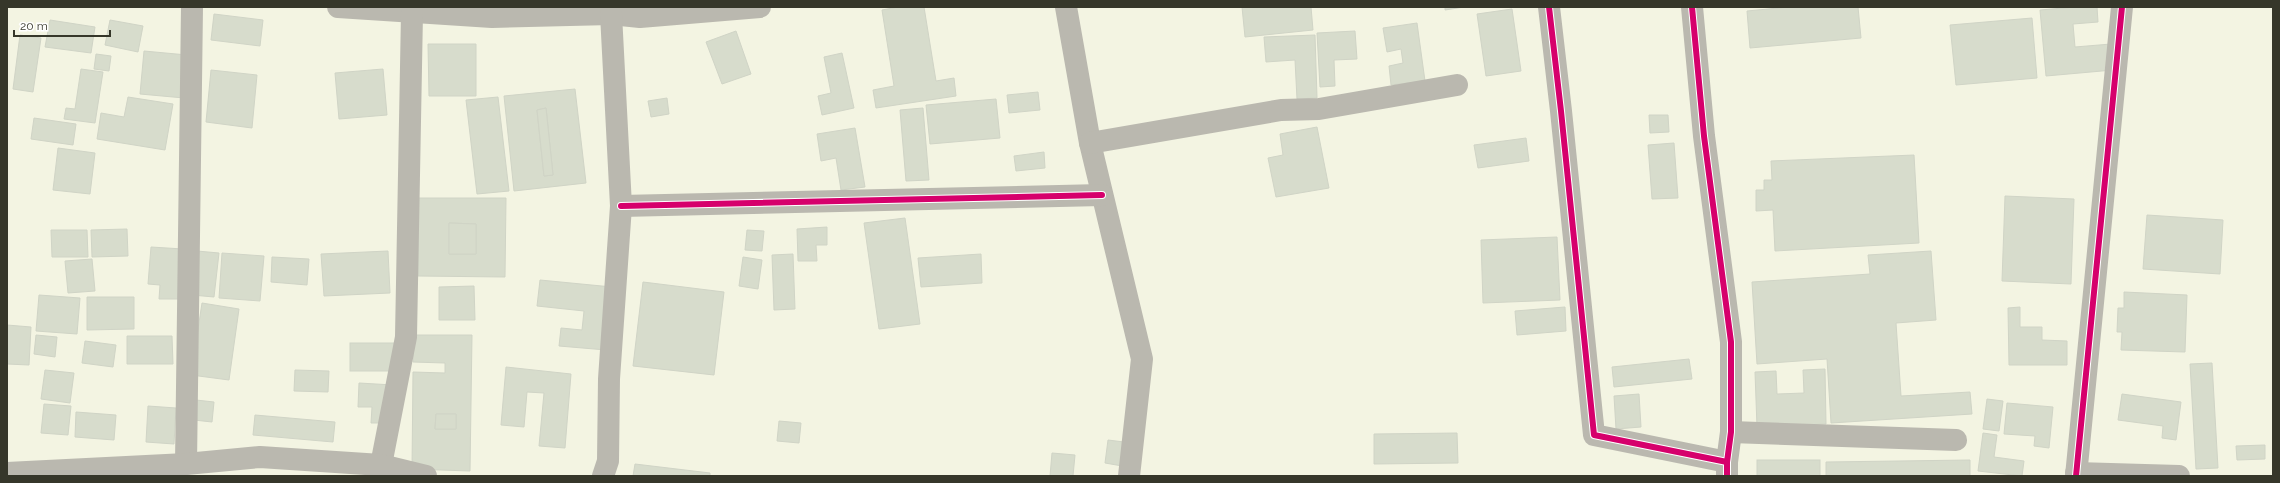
<svg xmlns="http://www.w3.org/2000/svg" width="2280" height="483" viewBox="0 0 2280 483" font-family="Raleway,sans-serif">
	<style>
		.building { fill: #d7dccc; stroke: #d0d4c6; fill-rule: evenodd }
		.lines { fill: none; stroke-linecap: round; stroke-linejoin: round }
		.minor { stroke: #bab8af; stroke-width: 22 }
		.cycleway-casing { stroke: #fff; stroke-width: 8 }
		.cycleway { stroke: #d6006c; stroke-width: 6 }
	</style>
	<rect width="100%" height="100%" fill="#f3f4e2"/>
	<g class="building">
		<polygon points="898,7 924,7 936,81 954,78 956,96 876,108 873,90 894,86 882,10"/>
		<polygon points="1242,7 1311,7 1313,30 1245,37"/>
		<polygon points="1445,7 1464,7 1445,10"/>
		<polygon points="1789,7 1858,7 1861,38 1750,48 1747,11"/>
		<polygon points="2075,7 2097,7 2098,22 2073,24 2075,47 2111,44 2113,70 2046,76 2040,10"/>
		<polygon points="1512,9 1521,71 1486,76 1477,14"/>
		<polygon points="214,14 263,20 260,46 211,40"/>
		<polygon points="2032,18 2037,78 1956,85 1950,25"/>
		<polygon points="50,20 95,27 91,53 45,47"/>
		<polygon points="110,20 143,26 138,52 105,45"/>
		<polygon points="1417,23 1425,81 1391,85 1389,66 1403,63 1401,49 1387,52 1383,28"/>
		<polygon points="736,31 751,74 722,84 706,42"/>
		<polygon points="1355,31 1357,59 1334,60 1335,86 1320,87 1317,33"/>
		<polygon points="20,35 41,38 33,92 13,89"/>
		<polygon points="1315,35 1317,98 1297,99 1295,60 1266,62 1264,37"/>
		<polygon points="428,44 476,44 476,96 429,96"/>
		<polygon points="144,51 187,55 184,98 140,94"/>
		<polygon points="842,53 854,108 822,115 818,96 831,93 824,57"/>
		<polygon points="96,54 111,56 109,71 94,69"/>
		<polygon points="81,69 103,72 95,123 64,119 66,108 75,109"/>
		<polygon points="383,69 387,115 339,119 335,73"/>
		<polygon points="211,70 257,75 252,128 206,122"/>
		<path d="M575,89L586,183L514,191L504,96ZM546,108L553,175L544,176L537,110Z"/>
		<polygon points="1038,92 1040,110 1009,113 1007,95"/>
		<polygon points="128,97 173,104 165,150 97,139 101,113 124,117"/>
		<polygon points="498,97 509,191 477,194 466,100"/>
		<polygon points="667,98 669,114 651,117 648,101"/>
		<polygon points="996,99 1000,138 930,144 926,105"/>
		<polygon points="546,108 553,175 544,176 537,110"/>
		<polygon points="923,108 929,180 906,181 900,110"/>
		<polygon points="1649,115 1668,115 1669,132 1650,133"/>
		<polygon points="34,118 76,124 73,145 31,139"/>
		<polygon points="1317,127 1329,188 1276,197 1268,158 1283,155 1280,134"/>
		<polygon points="855,128 865,187 841,190 836,158 821,161 817,134"/>
		<polygon points="1526,138 1529,161 1478,168 1474,145"/>
		<polygon points="1674,143 1678,198 1652,199 1648,145"/>
		<polygon points="58,148 95,153 90,194 53,190"/>
		<polygon points="1044,152 1045,168 1016,171 1014,156"/>
		<polygon points="1914,155 1919,243 1775,251 1773,210 1756,211 1756,190 1764,190 1764,180 1772,180 1771,161"/>
		<polygon points="2005,196 2074,199 2071,284 2002,281"/>
		<path d="M418,198H506L505,277L418,276ZM449,223L476,224V254H449Z"/>
		<polygon points="2147,215 2223,220 2220,274 2143,269"/>
		<polygon points="905,218 920,324 879,329 864,223"/>
		<polygon points="449,223 476,224 476,254 449,254"/>
		<polygon points="827,227 827,245 816,245 817,261 798,261 797,229"/>
		<polygon points="127,229 128,256 92,257 91,230"/>
		<polygon points="51,230 87,230 88,257 52,257"/>
		<polygon points="747,230 764,231 762,251 745,250"/>
		<polygon points="1557,237 1560,300 1483,303 1481,240"/>
		<polygon points="151,247 183,249 181,299 159,299 160,285 148,284"/>
		<polygon points="197,251 219,253 214,297 192,295"/>
		<polygon points="388,251 390,293 324,296 321,254"/>
		<polygon points="1931,251 1936,320 1896,323 1901,396 1970,392 1972,414 1831,423 1827,359 1757,364 1752,282 1870,274 1868,255"/>
		<polygon points="222,253 264,256 260,301 219,298"/>
		<polygon points="793,254 795,309 774,310 772,255"/>
		<polygon points="981,254 982,283 921,287 918,258"/>
		<polygon points="272,257 309,259 307,285 271,282"/>
		<polygon points="743,257 762,260 758,289 739,286"/>
		<polygon points="92,259 95,291 68,293 65,261"/>
		<polygon points="540,280 612,287 606,350 559,346 561,328 582,330 584,311 537,306"/>
		<polygon points="643,282 724,292 714,375 633,366"/>
		<polygon points="474,286 475,320 439,320 439,287"/>
		<polygon points="2124,292 2187,295 2185,352 2121,350 2122,332 2117,332 2118,308 2124,308"/>
		<polygon points="39,295 80,298 77,334 36,331"/>
		<polygon points="87,297 134,297 134,329 87,330"/>
		<polygon points="202,303 239,309 229,380 191,375"/>
		<polygon points="1565,307 1566,331 1517,335 1515,311"/>
		<polygon points="2020,307 2020,327 2042,327 2042,340 2067,341 2067,365 2009,365 2008,308"/>
		<polygon points="7,325 31,327 29,365 7,364"/>
		<polygon points="36,335 57,337 55,357 34,354"/>
		<path d="M414,335H472L470,471L412,469L413,372L445,373V363L413,362ZM436,414H456V429H435Z"/>
		<polygon points="127,336 172,336 173,364 127,364"/>
		<polygon points="85,341 116,345 113,367 82,363"/>
		<rect x="350" y="343" width="47" height="28"/>
		<polygon points="1689,359 1692,379 1614,387 1612,367"/>
		<polygon points="2212,363 2218,468 2196,469 2190,364"/>
		<polygon points="506,367 571,374 565,448 539,446 544,393 527,392 524,427 501,425"/>
		<polygon points="1825,369 1826,424 1757,427 1755,372 1776,371 1777,394 1804,393 1803,370"/>
		<polygon points="45,370 74,373 70,403 41,399"/>
		<polygon points="295,370 329,371 328,392 294,391"/>
		<polygon points="359,383 393,385 392,423 371,423 372,407 358,407"/>
		<polygon points="1639,394 1641,427 1616,429 1614,396"/>
		<polygon points="2122,394 2181,402 2176,440 2162,438 2163,426 2118,420"/>
		<polygon points="1987,399 2003,401 1999,431 1983,429"/>
		<polygon points="196,400 214,402 212,422 194,420"/>
		<polygon points="2007,403 2053,407 2049,448 2034,446 2035,436 2004,434"/>
		<polygon points="44,404 71,406 68,435 41,433"/>
		<polygon points="148,406 176,408 174,444 146,442"/>
		<polygon points="76,412 116,415 114,440 75,437"/>
		<polygon points="436,414 456,414 456,429 435,429"/>
		<polygon points="255,415 335,422 333,442 253,435"/>
		<polygon points="779,421 801,423 799,443 777,441"/>
		<polygon points="1457,433 1458,463 1374,464 1374,434"/>
		<polygon points="1983,433 1997,435 1994,457 2024,461 2022,476 1978,471"/>
		<polygon points="1108,440 1132,443 1128,467 1105,463"/>
		<polygon points="2265,445 2265,459 2237,460 2236,446"/>
		<polygon points="1052,453 1075,455 1073,476 1050,476"/>
		<rect x="1757" y="460" width="63" height="16"/>
		<polygon points="1970,460 1970,476 1826,476 1826,462"/>
		<polygon points="635,464 710,473 710,476 633,476"/>
	</g>
	<g class="lines">
		<g class="minor">
			<polyline points="338,7 492,17 611,14 640,17 760,7"/>
			<polyline points="1066,7 1090,143 1142,359 1129,476"/>
			<polyline points="1549,7 1561,111 1594,435 1727,462"/>
			<polyline points="1692,7 1704,136 1731,342 1731,432 1727,462 1727,476"/>
			<polyline points="1090,143 1281,110 1319,109 1457,85"/>
			<polyline points="621,206 1102,195"/>
			<polyline points="1731,432 1956,440"/>
			<polyline points="186,464 192,7"/>
			<polyline points="381,465 406,337 412,13"/>
			<polyline points="7,473 186,464 260,457 381,465 426,476"/>
			<polyline points="2076,473 2179,476"/>
			<polyline points="603,476 608,461 609,379 621,206 611,14"/>
			<polyline points="2076,476 2122,7"/>
		</g>
		<defs>
			<g id="cycleway">
				<polyline points="1549,7 1561,111 1594,435 1727,462"/>
				<polyline points="1692,7 1704,136 1731,342 1731,432 1727,462 1727,476"/>
				<polyline points="621,206 1102,195"/>
				<polyline points="2076,476 2122,7"/>
			</g>
		</defs>
		<use href="#cycleway" class="cycleway-casing"/>
		<use href="#cycleway" class="cycleway"/>
	</g>
	<rect width="2280" height="483" fill="none" stroke="#36372a" stroke-width="16"/>
	<path d="M14 30v6h96v-6" fill="none" stroke="#36372a" stroke-width="2"/>
	<text x="20" y="30" font-size="12" fill="#36372a" stroke="#ffffff" stroke-width="3" paint-order="stroke">20 m</text>
</svg>
